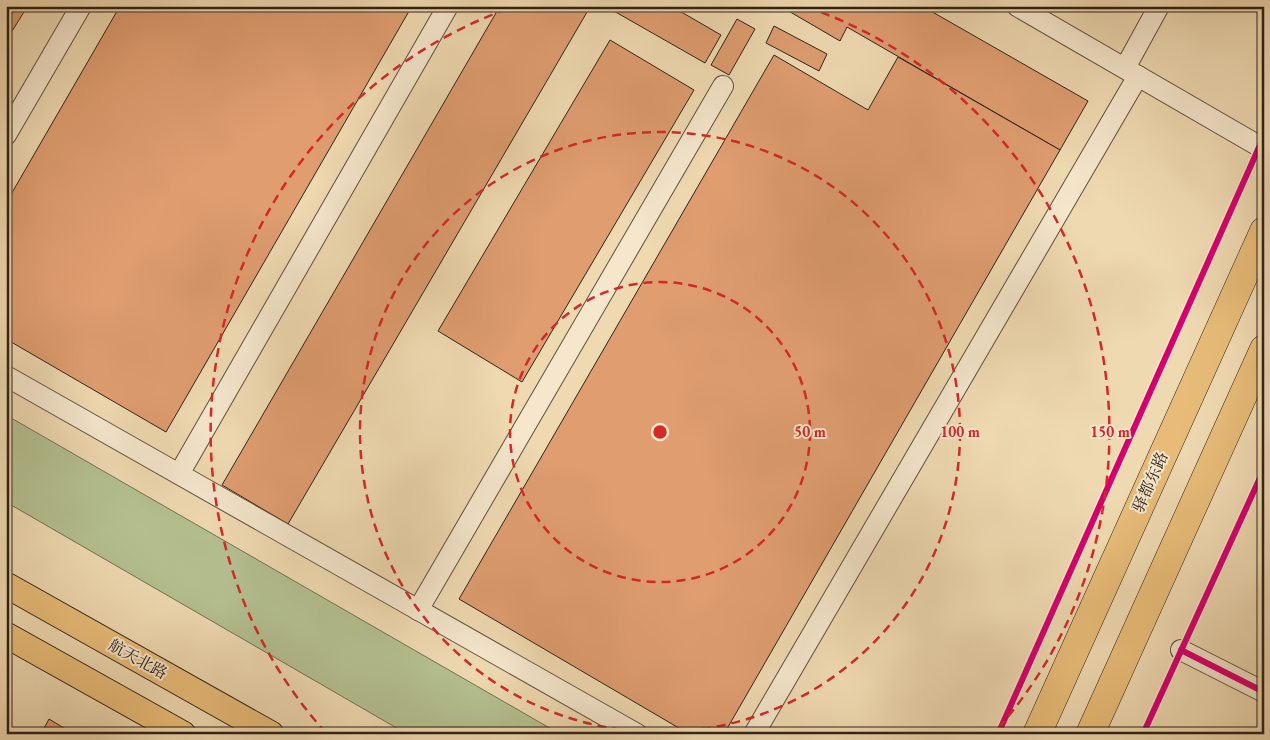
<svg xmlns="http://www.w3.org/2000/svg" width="1270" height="740" viewBox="0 0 1270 740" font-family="'EB Garamond','Noto Serif SC',serif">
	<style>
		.green { fill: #b4c090; stroke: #727154 }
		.building { fill: #df9d70; stroke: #2f2217 }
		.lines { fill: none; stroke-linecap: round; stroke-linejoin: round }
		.minor-casing { stroke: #5f503e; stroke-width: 22 }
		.major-casing { stroke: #2f2217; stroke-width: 27 }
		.highway-casing { stroke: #2f2217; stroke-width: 29 }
		.minor { stroke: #f5e6cc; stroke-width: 20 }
		.major { stroke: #e8bc78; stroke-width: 25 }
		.highway { stroke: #e8bc78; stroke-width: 28 }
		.cycleway-casing { stroke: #f5e6cc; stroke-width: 9 }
		.cycleway { stroke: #d6006c; stroke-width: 6 }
		.ring { fill: none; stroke: #d62828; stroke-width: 2.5; stroke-dasharray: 9 6 }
		.labels { text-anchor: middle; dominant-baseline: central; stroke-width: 4; stroke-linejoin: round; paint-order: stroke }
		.street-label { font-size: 16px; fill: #2f2217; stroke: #f5e6cc }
		.centre { fill: #d62828; stroke: #f5e6cc; stroke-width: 2.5 }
		.ring-label { font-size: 15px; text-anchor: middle; font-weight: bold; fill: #d62828; stroke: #f5e6cc; stroke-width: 4; stroke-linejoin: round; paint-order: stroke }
	</style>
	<rect width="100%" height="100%" fill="#efd9b1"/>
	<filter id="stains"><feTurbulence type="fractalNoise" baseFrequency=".004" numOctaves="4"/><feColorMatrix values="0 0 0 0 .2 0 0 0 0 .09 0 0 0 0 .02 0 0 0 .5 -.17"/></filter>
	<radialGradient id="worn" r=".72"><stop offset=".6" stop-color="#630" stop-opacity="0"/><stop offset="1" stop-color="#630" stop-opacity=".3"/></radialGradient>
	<polygon class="green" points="6,415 560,734 407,734 6,502"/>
	<g class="building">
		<polygon points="6,6 27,7 6,41"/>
		<polygon points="120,6 412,6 166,432 6,339 6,203"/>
		<polygon points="500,6 590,7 288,524 222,485"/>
		<polygon points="605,6 671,6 721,35 705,63"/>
		<polygon points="780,6 922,6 1088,101 1060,150 847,27 840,41"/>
		<polygon points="737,19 755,29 729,75 711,65"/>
		<polygon points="774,26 827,54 819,71 766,43"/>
		<polygon points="610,40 694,90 522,382 438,331"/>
		<polygon points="774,55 868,110 898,57 1060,150 724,734 689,734 459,599"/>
		<polygon points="49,719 74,734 41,734"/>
	</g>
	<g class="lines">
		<defs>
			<g id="minor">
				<polyline points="1017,6 1264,149"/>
				<polyline points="1125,68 1159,6"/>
				<polyline points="6,135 81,6"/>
				<polyline points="6,376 637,734"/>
				<polyline points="179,474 448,6"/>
				<polyline points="418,610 723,86"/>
				<polyline points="1181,650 1264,692"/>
				<polyline points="754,734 1138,76"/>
			</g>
			<g id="major">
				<polyline points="6,585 271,734"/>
				<polyline points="6,635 183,734"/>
			</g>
			<g id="highway">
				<polyline points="1037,734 1264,231"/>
				<polyline points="1090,734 1264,349"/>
			</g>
		</defs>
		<use href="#minor" class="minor-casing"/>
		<use href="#major" class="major-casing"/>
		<use href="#highway" class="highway-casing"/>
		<use href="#minor" class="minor"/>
		<use href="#major" class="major"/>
		<use href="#highway" class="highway"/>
		<defs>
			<g id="cycleway">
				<polyline points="1181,650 1264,692"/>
				<polyline points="998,734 1264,136"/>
				<polyline points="1143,734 1264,469"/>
			</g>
		</defs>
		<use href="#cycleway" class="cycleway-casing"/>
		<use href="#cycleway" class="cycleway"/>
	</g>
	<g class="ring">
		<circle cx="660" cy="432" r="150"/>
		<circle cx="660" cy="432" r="300"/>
		<path d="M326 733A450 450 0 0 1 513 7M807 7A450 450 0 0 1 994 733"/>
	</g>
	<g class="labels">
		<g class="street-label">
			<text transform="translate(1150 482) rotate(-66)">驿都东路</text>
			<text transform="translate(138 659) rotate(29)">航天北路</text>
		</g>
	</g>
	<circle cx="660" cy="432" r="8" class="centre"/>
	<g class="ring-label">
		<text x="810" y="437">50 m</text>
		<text x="960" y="437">100 m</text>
		<text x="1110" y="437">150 m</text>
	</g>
	<rect width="1270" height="740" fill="none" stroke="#efd9b1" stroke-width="25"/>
	<rect x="8" y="8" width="1255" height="725" fill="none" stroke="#2f2217" stroke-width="2.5"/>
	<rect x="12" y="12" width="1245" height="715" fill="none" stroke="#2f2217"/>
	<rect width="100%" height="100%" filter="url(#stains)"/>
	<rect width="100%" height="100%" fill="url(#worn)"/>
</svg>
